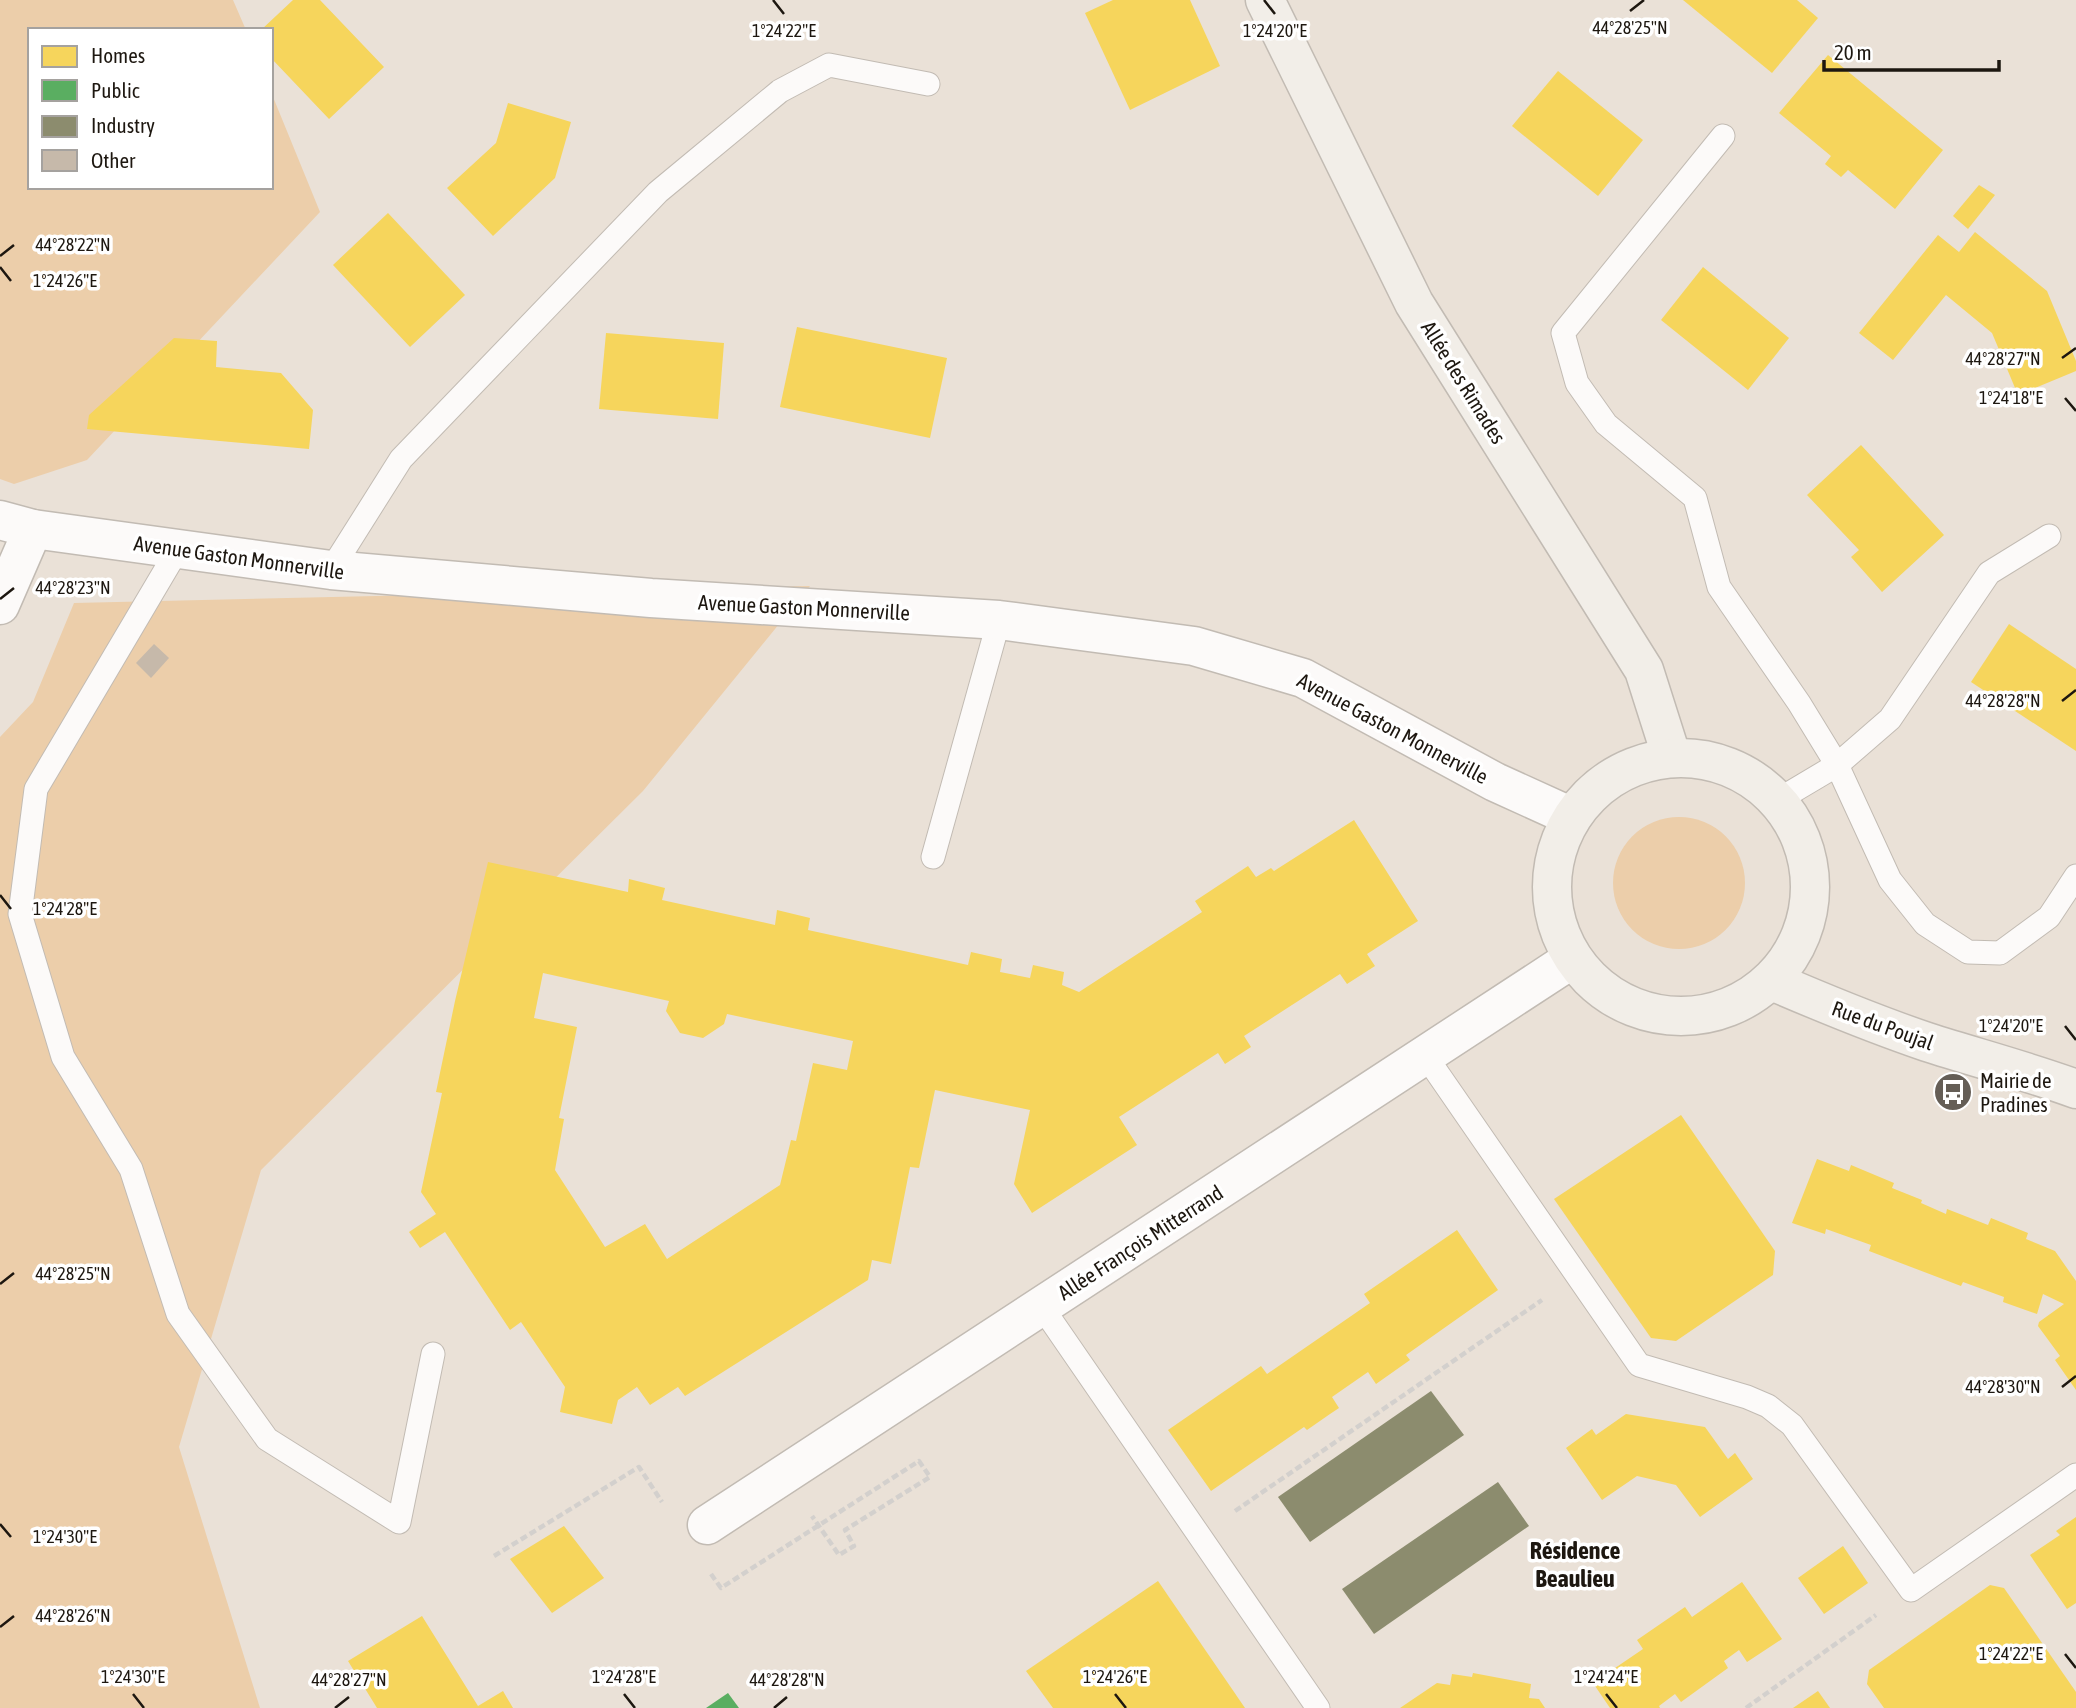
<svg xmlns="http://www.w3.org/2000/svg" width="2076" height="1708" viewBox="0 0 2076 1708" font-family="'Asap Condensed',sans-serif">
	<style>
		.green { fill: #ecceaa }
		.homes { fill: #f6d55c; fill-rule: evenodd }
		.public { fill: #5aae61 }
		.industry { fill: #8c8c6e }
		.building { fill: #c6b9aa }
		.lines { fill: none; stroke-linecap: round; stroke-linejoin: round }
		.service-casing { stroke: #c2bbb3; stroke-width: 25 }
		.minor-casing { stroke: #c2bbb3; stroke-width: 41 }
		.tertiary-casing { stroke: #c2bbb3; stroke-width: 41 }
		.secondary-casing { stroke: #c2bbb3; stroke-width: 41 }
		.path { stroke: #d3d0cd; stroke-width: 4.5; stroke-dasharray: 7 3.5; stroke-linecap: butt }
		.service { stroke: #fcfaf9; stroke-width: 23 }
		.minor { stroke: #fcfaf9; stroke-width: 38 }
		.tertiary { stroke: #fcfaf9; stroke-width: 38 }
		.secondary { stroke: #f2eee8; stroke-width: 38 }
		.ticks { fill: none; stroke: #1d1710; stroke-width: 2.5 }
		.labels { text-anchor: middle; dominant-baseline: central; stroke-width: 7; stroke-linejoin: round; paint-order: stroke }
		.street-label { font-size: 21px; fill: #1d1710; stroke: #fff }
		.poi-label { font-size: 21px; fill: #1d1710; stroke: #fff; text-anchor: start }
		.quarter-label { font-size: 24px; font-weight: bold; fill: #1d1710; stroke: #fff }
		.ticks-label { font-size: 18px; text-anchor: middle; fill: #1d1710; stroke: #fff; stroke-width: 7; stroke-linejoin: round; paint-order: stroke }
	</style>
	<rect width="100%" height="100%" fill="#eae1d7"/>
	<g class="green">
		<polygon points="0,0 233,0 246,30 30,30 30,187 271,187 271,92 320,212 87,460 14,484 0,479"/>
		<polygon points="810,586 643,791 261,1170 179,1447 260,1708 0,1708 0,737 33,702 74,603"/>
		<circle cx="1679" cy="883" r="66"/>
	</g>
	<g class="homes">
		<polygon points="293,0 320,0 384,67 329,119 271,58 271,30 261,30"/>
		<polygon points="1113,0 1190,0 1220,66 1130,110 1085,13"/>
		<polygon points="1683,0 1797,0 1818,18 1772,73"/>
		<polygon points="1828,55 1943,150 1895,209 1848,170 1841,177 1825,164 1831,156 1779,113"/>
		<polygon points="1558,71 1643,140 1598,196 1512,126"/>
		<polygon points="508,103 571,122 555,178 493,236 447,188 496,143"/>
		<polygon points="1979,185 1995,195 1968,229 1953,216"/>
		<polygon points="388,213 465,295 410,347 333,265"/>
		<polygon points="1975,232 2047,291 2076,361 2076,371 2018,395 1992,333 1946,295 1893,360 1859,333 1938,235 1959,252"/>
		<polygon points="1703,267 1789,338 1748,390 1661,320"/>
		<polygon points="797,327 947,358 930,438 780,407"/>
		<polygon points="606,333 724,343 718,419 599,409"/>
		<polygon points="174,338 217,341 216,367 281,373 313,410 309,449 87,429 89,415"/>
		<polygon points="1861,445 1944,535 1882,592 1851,557 1859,550 1807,495"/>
		<polygon points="2009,624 2076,669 2076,751 1971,682"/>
		<path d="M1354,820L1418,921L1367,954L1375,966L1347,984L1340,974L1244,1036L1251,1047L1225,1064L1218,1053L1119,1117L1137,1145L1032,1213L1014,1184L1030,1110L935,1090L919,1168L910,1167L891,1264L872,1260L868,1280L685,1396L678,1387L650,1405L637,1387L618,1400L612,1424L560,1412L565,1387L521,1322L510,1330L445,1232L420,1248L409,1232L436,1214L421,1192L442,1093L436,1092L455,1001L488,862L628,892L629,879L665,888L662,900L775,925L777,910L810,918L808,930L968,965L971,952L1002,959L1000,972L1030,978L1033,965L1064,972L1062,985L1079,992L1202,912L1195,901L1248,866L1256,877L1271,868L1274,871ZM543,973L669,1001L666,1011L680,1033L703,1038L724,1024L727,1014L853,1041L847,1070L813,1063L796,1141L791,1140L780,1185L667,1259L645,1224L605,1247L555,1170L564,1119L559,1118L577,1027L534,1018Z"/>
		<polygon points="1681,1115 1775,1251 1773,1275 1676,1341 1651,1338 1554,1199"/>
		<polygon points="1817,1159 1849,1171 1851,1165 1894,1183 1892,1188 1922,1200 1921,1203 1946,1214 1947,1209 1988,1225 1991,1218 2028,1233 2026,1239 2055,1251 2076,1281 2076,1390 2055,1360 2060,1356 2038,1326 2039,1322 2064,1304 2043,1294 2037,1314 2003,1302 2004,1297 1963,1282 1961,1286 1869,1251 1871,1245 1826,1229 1825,1234 1792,1223"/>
		<polygon points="1457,1230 1498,1290 1406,1355 1410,1360 1376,1384 1368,1372 1332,1397 1339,1408 1330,1414 1307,1430 1304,1427 1211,1491 1168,1430 1261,1366 1267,1374 1370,1303 1364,1294"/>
		<polygon points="1626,1414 1705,1427 1728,1459 1735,1453 1753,1479 1700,1517 1676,1485 1637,1476 1602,1500 1566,1448 1592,1429 1596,1435"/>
		<polygon points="2076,1517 2076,1603 2067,1609 2030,1555 2060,1535 2056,1531"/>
		<polygon points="564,1526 604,1578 552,1613 510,1559"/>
		<polygon points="1843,1546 1868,1583 1824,1614 1798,1578"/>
		<polygon points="1158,1581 1245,1708 1053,1708 1026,1671"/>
		<polygon points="1742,1582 1782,1639 1747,1662 1739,1650 1724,1661 1728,1668 1681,1702 1675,1694 1659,1706 1660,1708 1610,1708 1593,1683 1643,1649 1637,1640 1685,1607 1692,1617"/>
		<polygon points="1990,1585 2004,1588 2076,1692 2076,1708 1884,1708 1867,1684 1869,1670"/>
		<polygon points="422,1616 478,1706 503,1691 513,1708 377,1708 348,1661"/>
		<polygon points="1473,1673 1531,1684 1529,1698 1539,1699 1545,1708 1400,1708 1437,1683 1450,1685 1452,1674 1472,1677"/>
		<polygon points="1818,1691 1830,1708 1793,1708"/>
	</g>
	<polygon class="public" points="728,1693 739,1708 706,1708"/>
	<g class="industry">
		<polygon points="1431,1391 1464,1435 1310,1542 1278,1497"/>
		<polygon points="1498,1482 1529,1526 1374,1634 1342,1589"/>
	</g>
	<polygon class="building" points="154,644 169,658 151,678 136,663"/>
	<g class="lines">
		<defs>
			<g id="service">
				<polyline points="1723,136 1563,333 1577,383 1606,424 1695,498 1719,587 1799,703 1837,765 1890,880 1925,924 1968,952 2000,953 2049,917 2076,876"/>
				<polyline points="178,549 36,789 20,914 63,1057 131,1169 178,1314 267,1439 399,1522 433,1354"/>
				<polyline points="331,570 401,459 658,192 780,91 829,65 928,84"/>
				<polyline points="1778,800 1837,765 1890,719 1989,573 2049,536"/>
				<polyline points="933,857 999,620"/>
				<polyline points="1425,1055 1639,1365 1747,1397 1768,1406 1792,1425 1911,1590 2076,1475"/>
				<polyline points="1042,1307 1318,1708"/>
			</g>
			<g id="minor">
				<polyline points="0,605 33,529"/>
				<polyline points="707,1525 1572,959"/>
			</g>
			<polyline id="tertiary" points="0,520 33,529 331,570 651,598 999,620 1194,646 1303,678 1495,782 1572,817"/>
			<g id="secondary">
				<polyline points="1265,0 1414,303 1644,670 1672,758"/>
				<circle cx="1681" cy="887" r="129"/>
				<path d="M1772,981C1823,1003 1874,1024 1927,1042C1977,1058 2027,1071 2076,1089"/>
			</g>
		</defs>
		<use href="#service" class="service-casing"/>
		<use href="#minor" class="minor-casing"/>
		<use href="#tertiary" class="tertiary-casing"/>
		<use href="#secondary" class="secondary-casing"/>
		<g class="path">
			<polyline points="1235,1511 1542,1300"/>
			<polyline points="494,1556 639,1467 662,1502"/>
			<polyline points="711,1574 721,1588 919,1461 930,1477 845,1530 854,1546 839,1555 812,1516"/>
			<polyline points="1746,1708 1876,1615"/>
		</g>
		<use href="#service" class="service"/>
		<use href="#minor" class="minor"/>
		<use href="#tertiary" class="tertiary"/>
		<use href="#secondary" class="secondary"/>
	</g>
	<path class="ticks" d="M773,0L784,14M1264,0L1275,14M1630,11L1644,0M0,256L14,245M0,267L11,281M2062,358L2076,348M2065,398L2076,411M0,599L14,588M2062,701L2076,690M0,895L11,909M2065,1026L2076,1040M0,1284L14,1273M2062,1387L2076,1376M0,1524L11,1537M0,1627L14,1616M2065,1654L2076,1668M133,1694L144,1708M624,1694L635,1708M1115,1694L1126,1708M1606,1694L1617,1708M335,1708L349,1697M774,1708L787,1697"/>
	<defs>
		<symbol id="bus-disc" viewBox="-11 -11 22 22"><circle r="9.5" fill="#655e56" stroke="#fff"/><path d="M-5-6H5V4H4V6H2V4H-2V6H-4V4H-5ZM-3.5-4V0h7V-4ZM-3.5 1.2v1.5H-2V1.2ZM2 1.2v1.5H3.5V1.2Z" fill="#fff"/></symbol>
	</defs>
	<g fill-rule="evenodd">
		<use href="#bus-disc" x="1931" y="1070" width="44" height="44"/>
	</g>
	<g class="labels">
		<g class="street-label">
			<text transform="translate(1464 382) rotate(58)">Allée des Rimades</text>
			<text transform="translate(239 557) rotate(8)">Avenue Gaston Monnerville</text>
			<text transform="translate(804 607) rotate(3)">Avenue Gaston Monnerville</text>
			<text transform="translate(1393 728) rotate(28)">Avenue Gaston Monnerville</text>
			<text transform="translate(1883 1025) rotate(20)">Rue du Poujal</text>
			<text transform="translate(1140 1242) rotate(-33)">Allée François Mitterrand</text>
		</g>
		<g class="poi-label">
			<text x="1980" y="1080">Mairie de<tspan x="1980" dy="24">Pradines</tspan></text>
		</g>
		<g class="quarter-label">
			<text x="1575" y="1550">Résidence<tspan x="1575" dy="28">Beaulieu</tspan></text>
		</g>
	</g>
	<g class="ticks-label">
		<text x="1630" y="34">44°28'25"N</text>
		<text x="784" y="37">1°24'22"E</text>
		<text x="1275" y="37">1°24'20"E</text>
		<text x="73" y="251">44°28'22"N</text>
		<text x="65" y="287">1°24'26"E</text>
		<text x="2003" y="365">44°28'27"N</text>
		<text x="2011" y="404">1°24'18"E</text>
		<text x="73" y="594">44°28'23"N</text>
		<text x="2003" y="707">44°28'28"N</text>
		<text x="65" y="915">1°24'28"E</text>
		<text x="2011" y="1032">1°24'20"E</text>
		<text x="73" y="1280">44°28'25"N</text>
		<text x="2003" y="1393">44°28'30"N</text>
		<text x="65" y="1543">1°24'30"E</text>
		<text x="73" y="1622">44°28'26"N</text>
		<text x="2011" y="1660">1°24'22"E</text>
		<text x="133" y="1683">1°24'30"E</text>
		<text x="624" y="1683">1°24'28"E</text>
		<text x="1115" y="1683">1°24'26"E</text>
		<text x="1606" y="1683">1°24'24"E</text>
		<text x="349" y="1686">44°28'27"N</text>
		<text x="787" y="1686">44°28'28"N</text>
	</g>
	<rect x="28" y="28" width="245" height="161" fill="#ffffff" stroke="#a5a29f" stroke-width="2"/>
	<rect x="42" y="46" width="35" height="21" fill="#f6d55c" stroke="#a5a29f" stroke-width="2"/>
	<text x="91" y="63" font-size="21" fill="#1d1710">Homes</text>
	<rect x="42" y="80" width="35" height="21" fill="#5aae61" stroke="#a5a29f" stroke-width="2"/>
	<text x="91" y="98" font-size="21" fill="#1d1710">Public</text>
	<rect x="42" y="116" width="35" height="21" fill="#8c8c6e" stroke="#a5a29f" stroke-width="2"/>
	<text x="91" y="133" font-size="21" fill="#1d1710">Industry</text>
	<rect x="42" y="150" width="35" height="21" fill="#c6b9aa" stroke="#a5a29f" stroke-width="2"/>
	<text x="91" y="168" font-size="21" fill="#1d1710">Other</text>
	<path d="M1824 60v10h175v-10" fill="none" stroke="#1d1710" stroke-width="3.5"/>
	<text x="1834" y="60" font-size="21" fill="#1d1710" stroke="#ffffff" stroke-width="5" paint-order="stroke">20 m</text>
</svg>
